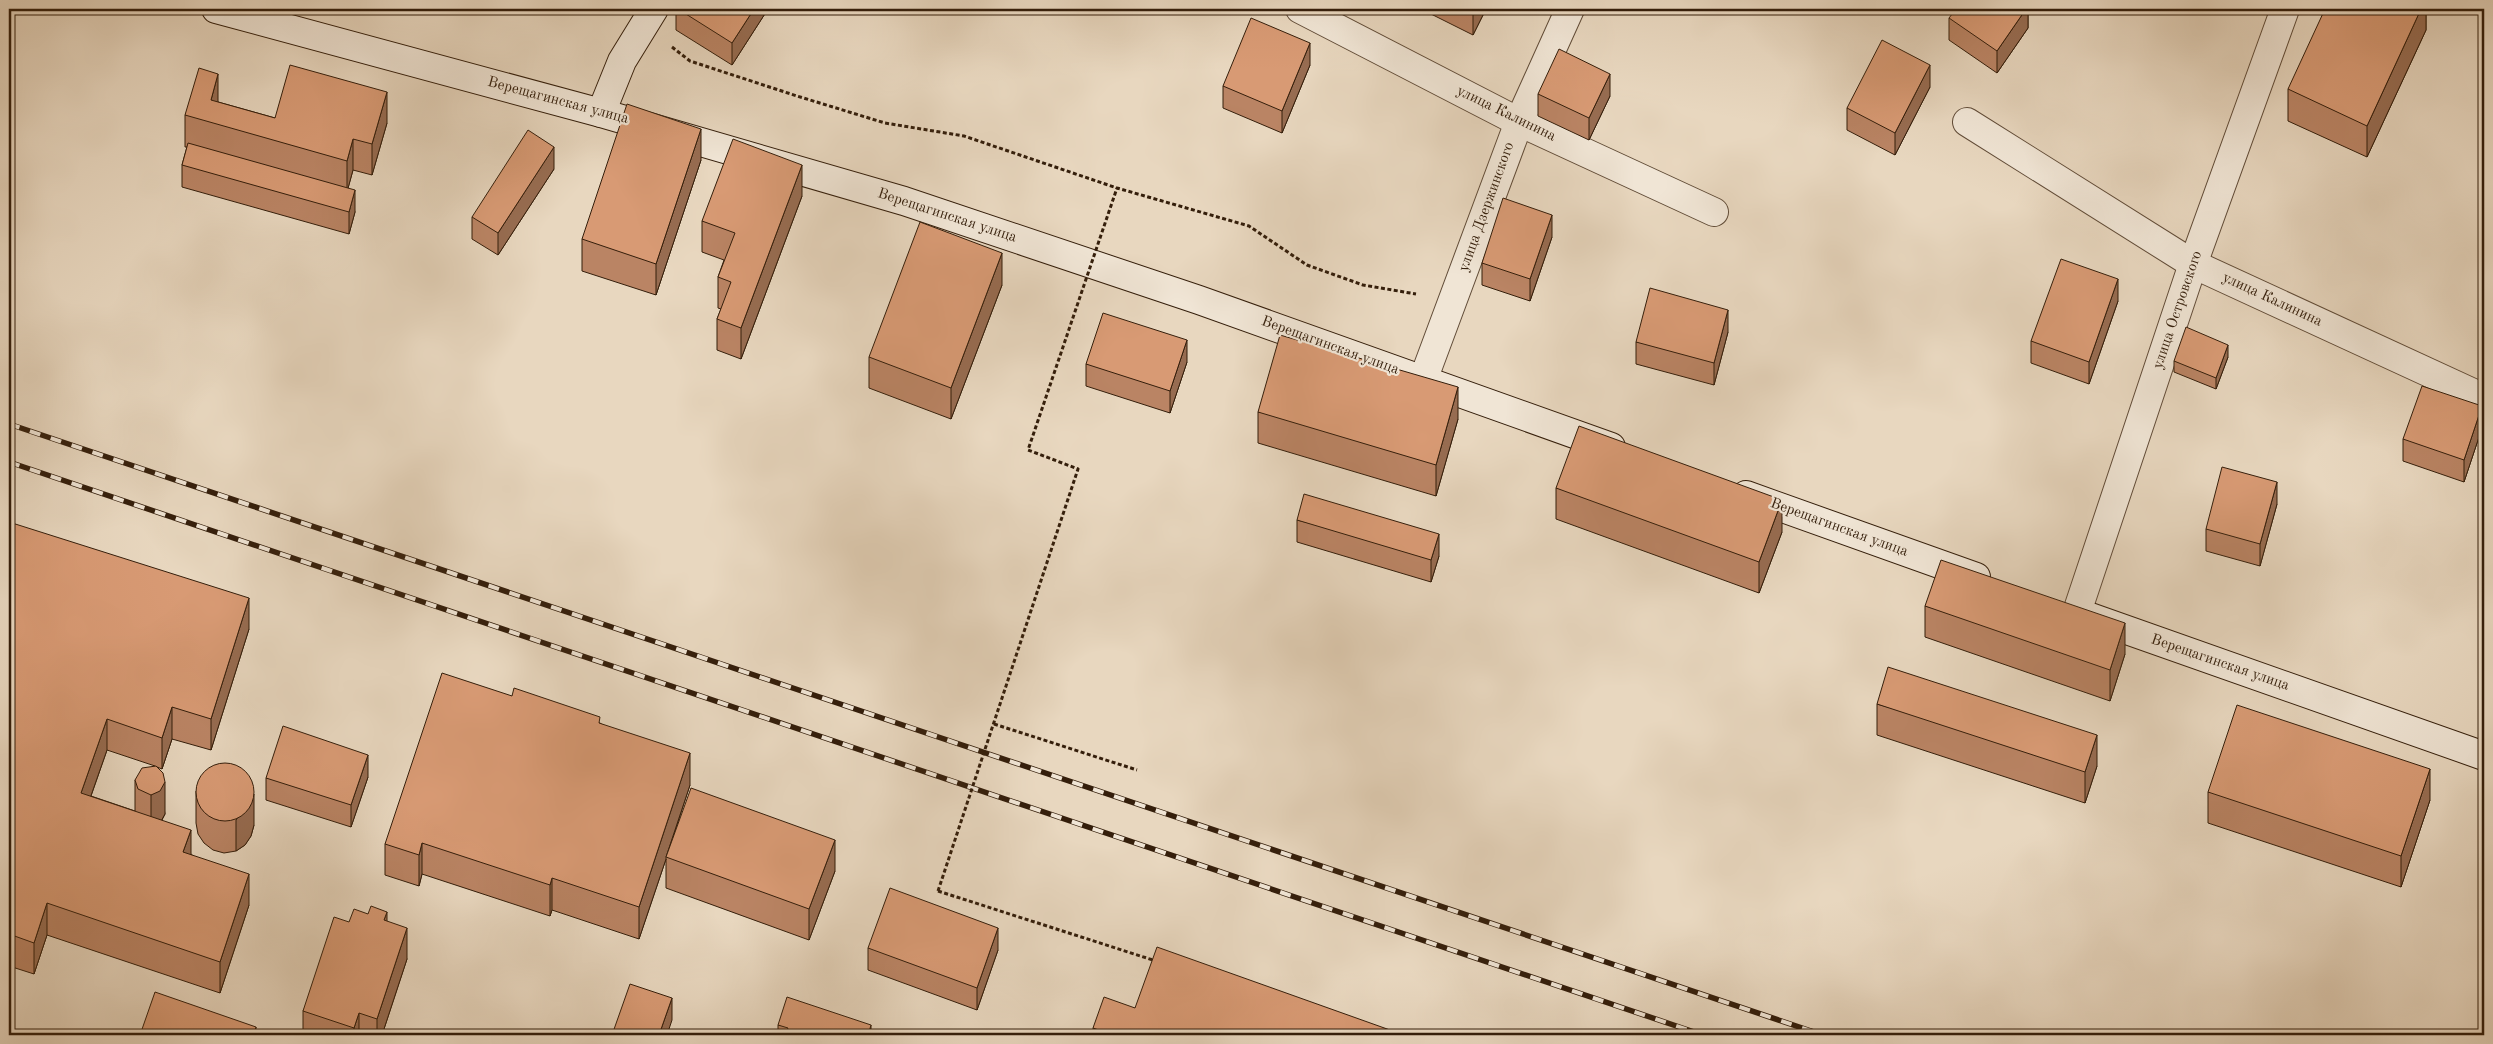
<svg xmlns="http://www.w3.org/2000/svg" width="2493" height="1044" viewBox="0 0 2493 1044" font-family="'Old Standard TT',serif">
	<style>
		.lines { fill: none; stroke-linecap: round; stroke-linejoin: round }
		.street-casing { stroke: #614c38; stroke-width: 30 }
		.secondary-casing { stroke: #341e0b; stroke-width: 30 }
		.path { stroke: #341e0b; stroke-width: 3; stroke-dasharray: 4 2.5; stroke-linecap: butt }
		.street { stroke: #f0e5d5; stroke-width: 28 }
		.secondary { stroke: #f0e5d5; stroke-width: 28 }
		.rail-casing { stroke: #341e0b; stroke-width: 5.5 }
		.rail { stroke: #f0e5d5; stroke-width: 4; stroke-dasharray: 11; stroke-linecap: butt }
		.path-bridge { stroke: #341e0b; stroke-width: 3; stroke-dasharray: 4 2.5; stroke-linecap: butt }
		.wall { fill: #ba8464; stroke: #341e0b; fill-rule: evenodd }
		.shaded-wall { fill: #976c51; stroke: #341e0b }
		.building { fill: #d89a74; stroke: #341e0b }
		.labels { text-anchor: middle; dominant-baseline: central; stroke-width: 4.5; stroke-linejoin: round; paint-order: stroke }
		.street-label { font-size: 15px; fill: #341e0b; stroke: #f0e5d5 }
	</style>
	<rect width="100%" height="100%" fill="#e8d7bf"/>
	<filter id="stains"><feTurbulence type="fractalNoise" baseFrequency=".004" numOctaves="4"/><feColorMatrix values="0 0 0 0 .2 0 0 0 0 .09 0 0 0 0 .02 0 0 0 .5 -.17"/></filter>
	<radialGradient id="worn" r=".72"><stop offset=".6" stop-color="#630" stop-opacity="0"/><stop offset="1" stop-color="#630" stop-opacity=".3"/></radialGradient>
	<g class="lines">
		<defs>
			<g id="street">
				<polyline points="1300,9 1519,122 1714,212"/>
				<polyline points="1967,122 2193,264 2484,398"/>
				<polyline points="1423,380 1519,122 1570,9"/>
				<polyline points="2077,612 2193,264 2285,9"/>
			</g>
			<g id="secondary">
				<polyline points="216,9 601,113 904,201 1199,300 1611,447"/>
				<polyline points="601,113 622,61 654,9"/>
				<polyline points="1746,495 1976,577"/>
				<polyline points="2090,617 2484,756"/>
			</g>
		</defs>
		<use href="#street" class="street-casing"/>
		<use href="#secondary" class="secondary-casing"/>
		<g class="path">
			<polyline points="672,47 690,61 797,96 885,123 964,136 1117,188 1249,226 1307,265 1363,285 1416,294"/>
			<polyline points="994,724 1137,770"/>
			<polyline points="938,891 1156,961"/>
		</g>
		<use href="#street" class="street"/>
		<use href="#secondary" class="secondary"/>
		<defs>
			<g id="rail">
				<polyline points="9,424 1823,1035"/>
				<polyline points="9,462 1703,1035"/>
			</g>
		</defs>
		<use href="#rail" class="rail-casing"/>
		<use href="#rail" class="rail"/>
		<polyline class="path-bridge" points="938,891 1078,469 1028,450 1117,188"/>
	</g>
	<g class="wall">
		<polygon points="676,9 768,9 732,65 676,30"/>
		<polygon points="1067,9 1077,9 1076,12"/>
		<polygon points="1421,9 1486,9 1473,35"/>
		<polygon points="2028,9 2028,28 1997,73 1949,40 1949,18"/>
		<polygon points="2421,9 2426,9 2426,30 2367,157 2288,121 2288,89"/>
		<polygon points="1310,65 1282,133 1223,108 1223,86"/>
		<polygon points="1930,87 1895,155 1847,130 1847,108"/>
		<polygon points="1538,94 1610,96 1589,140 1538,116"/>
		<polygon points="218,102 275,118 387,123 372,175 353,170 348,188 355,212 349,234 182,187 182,165 187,147 185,147 185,115"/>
		<polygon points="701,160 656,295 582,271 582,239"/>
		<polygon points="554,169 498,255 472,239 472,217"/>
		<polygon points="802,196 741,359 717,350 717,319 721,309 718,308 718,277 724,260 702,252 702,221"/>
		<polygon points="1552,237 1530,301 1482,285 1482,263"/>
		<polygon points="1002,285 951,419 869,388 869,357"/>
		<polygon points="2118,301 2089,384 2031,363 2031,341"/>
		<polygon points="1728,332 1714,385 1636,364 1636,342"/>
		<polygon points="2228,357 2216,389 2174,372 2174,361"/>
		<polygon points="1187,362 1170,413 1086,386 1086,364"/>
		<polygon points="1258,412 1458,419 1436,496 1258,443"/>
		<polygon points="2482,428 2464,482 2403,461 2403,439"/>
		<polygon points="1556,488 1782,532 1759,593 1556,519"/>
		<polygon points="2277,504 2260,566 2206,551 2206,529"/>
		<polygon points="1297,520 1439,556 1431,582 1297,542"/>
		<path d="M9,522L249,629L211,750L172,739L162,769L157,767L165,814L162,820L191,854L249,905L220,993L47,935L34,974L9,966ZM107,750L155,766L135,780V811L91,796Z"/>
		<polygon points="1925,606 2125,654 2110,701 1925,637"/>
		<polygon points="512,696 600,723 690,785 673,837 835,871 809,940 666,888 666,859 639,939 552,910 550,916 422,874 419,886 385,875 385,844"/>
		<polygon points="1877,704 2097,766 2085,803 1877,735"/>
		<polygon points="368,777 351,827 266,800 266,778"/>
		<polygon points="196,791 254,825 251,836 245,845 236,851 224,853 213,850 204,843 198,834 196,823"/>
		<polygon points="2208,792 2430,800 2401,887 2208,823"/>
		<polygon points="387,921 407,959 382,1035 303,1035 303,1011 349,922"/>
		<polygon points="868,948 998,950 977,1010 868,970"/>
		<polygon points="1135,1008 1404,1035 1093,1035 1093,1028"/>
		<polygon points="778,1025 871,1035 778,1035"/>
	</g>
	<g class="shaded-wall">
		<polygon points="754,9 768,9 732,65 732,43"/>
		<polygon points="1475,9 1486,9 1473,35 1473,13"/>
		<polygon points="2026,9 2028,9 2028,28 1997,73 1997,51"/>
		<polygon points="2421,9 2426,9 2426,30 2367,157 2367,126"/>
		<polygon points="1310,43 1310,65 1282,133 1282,111"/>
		<polygon points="1930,65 1930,87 1895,155 1895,133"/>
		<polygon points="218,74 218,105 211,100"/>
		<polygon points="1610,74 1610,96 1589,140 1589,118"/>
		<polygon points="387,92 387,123 372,175 372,144"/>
		<polygon points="701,129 701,160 656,295 656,264"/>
		<polygon points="353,139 353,170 347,192 347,161"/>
		<polygon points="554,147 554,169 498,255 498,233"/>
		<polygon points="802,165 802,196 741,359 741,328"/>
		<polygon points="355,190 355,212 349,234 349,212"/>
		<polygon points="1552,215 1552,237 1530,301 1530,279"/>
		<polygon points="1002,253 1002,285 951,419 951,388"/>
		<polygon points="2118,279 2118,301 2089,384 2089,362"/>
		<polygon points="1728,310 1728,332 1714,385 1714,363"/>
		<polygon points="1187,340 1187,362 1170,413 1170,391"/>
		<polygon points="2228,345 2228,357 2216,389 2216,378"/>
		<polygon points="1458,387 1458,419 1436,496 1436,465"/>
		<polygon points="2482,406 2482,428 2464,482 2464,460"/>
		<polygon points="2277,482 2277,504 2260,566 2260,544"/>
		<polygon points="1782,500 1782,532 1759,593 1759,562"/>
		<polygon points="1439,534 1439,556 1431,582 1431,560"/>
		<polygon points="249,598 249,629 211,750 211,719"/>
		<polygon points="2125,623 2125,654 2110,701 2110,670"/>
		<polygon points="172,707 172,739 162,769 162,738"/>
		<polygon points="107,719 107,750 81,824 81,793"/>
		<polygon points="2097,735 2097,766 2085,803 2085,772"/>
		<polygon points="690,753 690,785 666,857 666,859 639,939 639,907"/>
		<polygon points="368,755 368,777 351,827 351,805"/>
		<polygon points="2430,769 2430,800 2401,887 2401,856"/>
		<polygon points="165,782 165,814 160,823 151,827 151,795"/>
		<polygon points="254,794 254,825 251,836 245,845 236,851 236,820"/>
		<polygon points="191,830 191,861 183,852"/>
		<polygon points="835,840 835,871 809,940 809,909"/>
		<polygon points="422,843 422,874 419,886 419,855"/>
		<polygon points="249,874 249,905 220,993 220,962"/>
		<polygon points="552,878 552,910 550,916 550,885"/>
		<polygon points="47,903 47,935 34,974 34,943"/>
		<polygon points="387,912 387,943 384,920"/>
		<polygon points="407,928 407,959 382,1035 377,1035 377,1019"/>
		<polygon points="998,928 998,950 977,1010 977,988"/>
		<polygon points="672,998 672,1020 667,1035 659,1035"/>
		<polygon points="359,1013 359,1035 354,1035 354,1028"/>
		<polygon points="871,1025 871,1035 868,1035"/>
		<polygon points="256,1027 256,1035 253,1035"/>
	</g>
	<g class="building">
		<polygon points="678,9 754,9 732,43"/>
		<polygon points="1465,9 1475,9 1473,13"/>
		<polygon points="1956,9 2026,9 1997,51 1949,18"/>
		<polygon points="2325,9 2421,9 2367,126 2288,89"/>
		<polygon points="1251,18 1310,43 1282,111 1223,86"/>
		<polygon points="1882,40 1930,65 1895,133 1847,108"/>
		<polygon points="1559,49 1610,74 1589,118 1538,94"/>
		<polygon points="290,65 387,92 372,144 353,139 347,161 185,115 199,68 218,74 211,100 275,118"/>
		<polygon points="627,104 701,129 656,264 582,239"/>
		<polygon points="528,130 554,147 498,233 472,217"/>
		<polygon points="733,139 802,165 741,328 717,319 731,282 718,277 735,233 702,221"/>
		<polygon points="188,143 355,190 349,212 182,165"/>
		<polygon points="1503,198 1552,215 1530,279 1482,263"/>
		<polygon points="920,222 1002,253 951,388 869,357"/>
		<polygon points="2061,259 2118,279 2089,362 2031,341"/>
		<polygon points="1650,288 1728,310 1714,363 1636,342"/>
		<polygon points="1103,313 1187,340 1170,391 1086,364"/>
		<polygon points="2186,327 2228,345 2216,378 2174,361"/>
		<polygon points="1280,335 1458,387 1436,465 1258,412"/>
		<polygon points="2422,386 2482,406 2464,460 2403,439"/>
		<polygon points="1579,426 1782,500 1759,562 1556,488"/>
		<polygon points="2222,467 2277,482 2260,544 2206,529"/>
		<polygon points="1304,494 1439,534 1431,560 1297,520"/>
		<polygon points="9,522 249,598 211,719 172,707 162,738 107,719 81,793 191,830 183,852 249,874 220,962 47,903 34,943 9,934 9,712 12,700 9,699"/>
		<polygon points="1941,560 2125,623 2110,670 1925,606"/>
		<polygon points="1888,667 2097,735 2085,772 1877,704"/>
		<polygon points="442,673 512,696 514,688 600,717 599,723 690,753 639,907 552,878 550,885 422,843 419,855 385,844"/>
		<polygon points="2237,705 2430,769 2401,856 2208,792"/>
		<polygon points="283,726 368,755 351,805 266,778"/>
		<circle cx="225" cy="792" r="29"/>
		<polygon points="156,766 163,773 165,782 160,791 151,795 138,789 135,780 142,768"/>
		<polygon points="691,788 835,840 809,909 666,857"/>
		<polygon points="890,888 998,928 977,988 868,948"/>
		<polygon points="371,906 387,912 384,920 407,928 377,1019 359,1013 354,1028 303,1011 334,917 349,922 354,909 368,914"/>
		<polygon points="1157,947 1404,1035 1113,1035 1093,1028 1104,997 1135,1008"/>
		<polygon points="630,984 672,998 659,1035 612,1035"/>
		<polygon points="155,992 256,1027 253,1035 140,1035"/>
		<polygon points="787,997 871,1025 868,1035 785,1035 788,1028 778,1025"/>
	</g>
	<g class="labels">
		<g class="street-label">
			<text transform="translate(558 101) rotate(15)">Верещагинская улица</text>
			<text transform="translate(1506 114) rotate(26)">улица Калинина</text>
			<text transform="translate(1487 207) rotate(-70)">улица Дзержинского</text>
			<text transform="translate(947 216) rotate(18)">Верещагинская улица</text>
			<text transform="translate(2272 300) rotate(25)">улица Калинина</text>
			<text transform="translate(2178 310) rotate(-71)">улица Островского</text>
			<text transform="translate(1330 346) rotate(20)">Верещагинская улица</text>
			<text transform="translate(1839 528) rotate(20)">Верещагинская улица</text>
			<text transform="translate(2220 663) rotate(19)">Верещагинская улица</text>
		</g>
	</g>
	<rect width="2493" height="1044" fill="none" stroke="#e8d7bf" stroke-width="30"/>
	<rect x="10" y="10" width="2473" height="1024" fill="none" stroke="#341e0b" stroke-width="2.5"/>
	<rect x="15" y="15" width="2463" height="1014" fill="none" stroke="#341e0b"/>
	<rect width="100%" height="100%" filter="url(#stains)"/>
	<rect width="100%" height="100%" fill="url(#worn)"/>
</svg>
